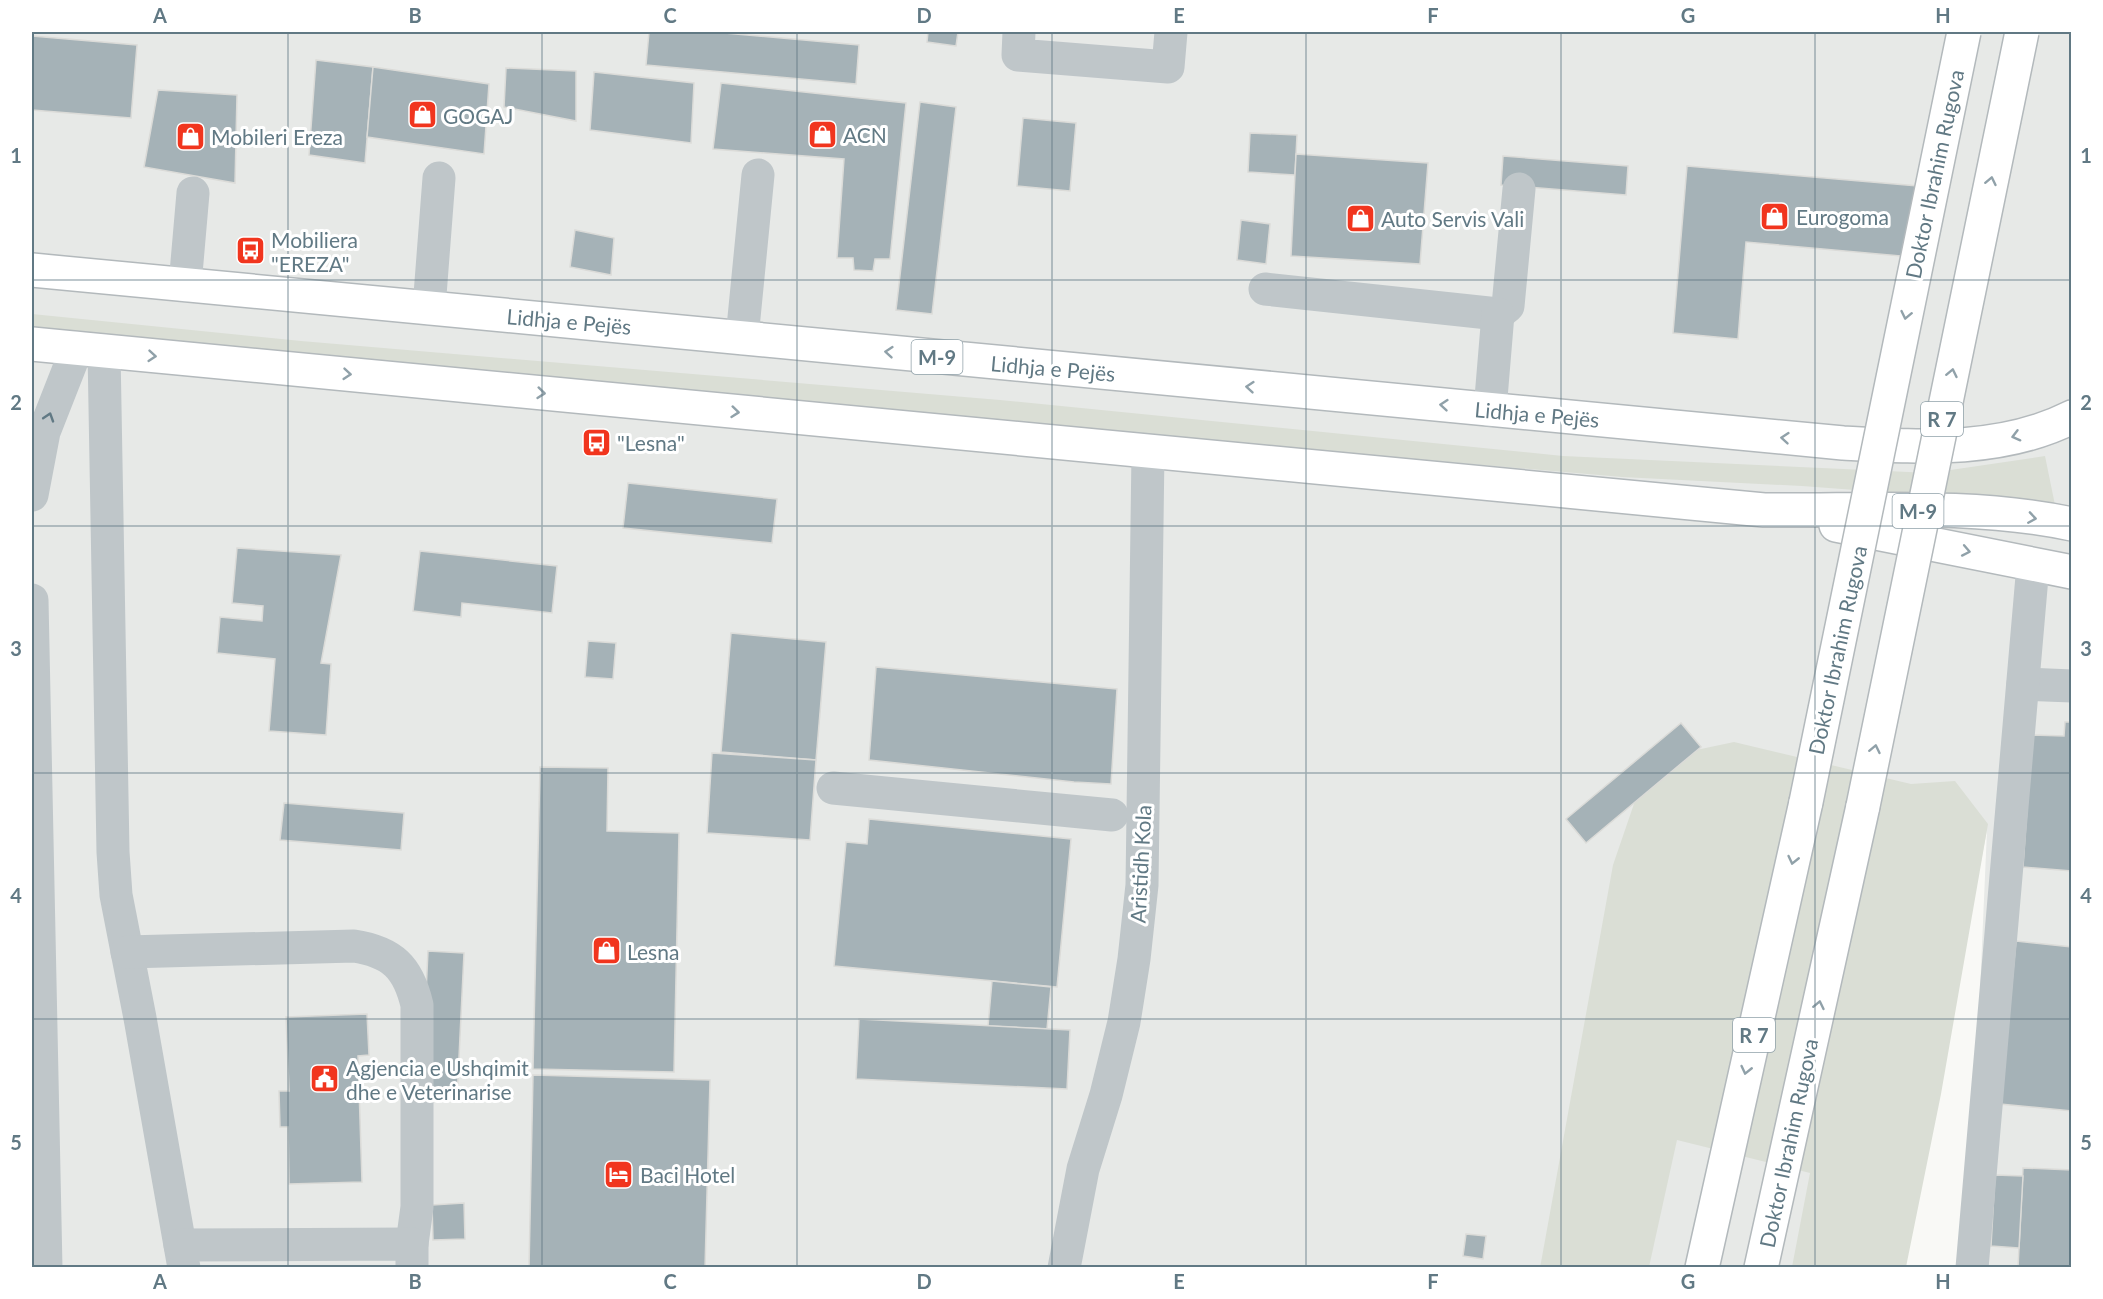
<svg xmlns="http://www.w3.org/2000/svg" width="2103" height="1299" viewBox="0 0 2103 1299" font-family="Lato,sans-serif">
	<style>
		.built { fill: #e7e9e7 }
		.green { fill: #daded5 }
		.building { fill: #a5b2b7; stroke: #dbdbd8; stroke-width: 1.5 }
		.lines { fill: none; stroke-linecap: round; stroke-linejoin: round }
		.highway-casing { stroke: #b3b9bc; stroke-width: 36 }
		.minor { stroke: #bfc6c9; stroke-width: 33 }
		.highway { stroke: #fff; stroke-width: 33 }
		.highway-bridge-casing { stroke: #b3b9bc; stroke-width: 36; stroke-linecap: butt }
		.highway-bridge { stroke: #fff; stroke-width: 33 }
		.oneway { stroke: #90a1a9 }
		.oneway2 { stroke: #617984 }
		.grid { fill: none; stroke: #617984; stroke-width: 1.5; stroke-opacity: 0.55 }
		.labels { text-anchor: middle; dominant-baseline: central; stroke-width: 6; stroke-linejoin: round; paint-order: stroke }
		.shield { fill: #fff; stroke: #90a1a9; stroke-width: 1.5 }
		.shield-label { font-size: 20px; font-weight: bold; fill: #617984 }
		.poi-label { font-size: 21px; fill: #617984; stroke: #fff; text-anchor: start }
		.street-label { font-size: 21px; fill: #617984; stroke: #fff }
		.neatline { fill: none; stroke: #617984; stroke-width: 2 }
		.grid-label { font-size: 20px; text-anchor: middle; font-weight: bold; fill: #617984 }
	</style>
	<rect width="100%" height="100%" fill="#f9f9f6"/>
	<polygon class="built" points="32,32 2071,32 2071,1267 1968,1267 1987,830 1903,1267 32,1267"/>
	<g class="green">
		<polygon points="32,314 301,341 1000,400 1563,456 1930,473 2045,456 2055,505 1802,486 1622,477 1001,423 32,330"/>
		<polygon points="1734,742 1911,784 1955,781 1988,824 1941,1094 1906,1267 1792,1267 1810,1173 1677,1140 1649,1267 1540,1268 1613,865 1649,760"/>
	</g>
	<g class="building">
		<polygon points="649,32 713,32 859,45 856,84 646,65"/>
		<polygon points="928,32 958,32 956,46 927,42"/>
		<polygon points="32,36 137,45 131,118 32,110"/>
		<polygon points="316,60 373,67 365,163 309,155"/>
		<polygon points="373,67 489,84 484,154 367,137"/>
		<polygon points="506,68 576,71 576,121 504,107"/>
		<polygon points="594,72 694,83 691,143 590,130"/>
		<polygon points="721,83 906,103 890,259 875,259 873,271 854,270 853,258 837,258 844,159 713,149"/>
		<polygon points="158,90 237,95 235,183 144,167"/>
		<polygon points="920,102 956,107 932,314 896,310"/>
		<polygon points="1023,118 1076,123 1070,191 1017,186"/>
		<polygon points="1250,133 1297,135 1295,175 1248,172"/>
		<polygon points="1296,154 1428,163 1420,264 1291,256"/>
		<polygon points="1503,156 1628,166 1626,195 1501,185"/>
		<polygon points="1687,166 1918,186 1912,257 1746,242 1738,339 1673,333"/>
		<polygon points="1241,220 1270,224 1266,264 1237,260"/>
		<polygon points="575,230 614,238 611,275 570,267"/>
		<polygon points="628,483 777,499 772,543 623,528"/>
		<polygon points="237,548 341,555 321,663 331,664 326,735 269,731 275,659 217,653 220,617 262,621 263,606 232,603"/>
		<polygon points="420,551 557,566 552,613 462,603 461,617 413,611"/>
		<polygon points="731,633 826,642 816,760 721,752"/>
		<polygon points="588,641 616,643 613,679 585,677"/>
		<polygon points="876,667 1117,689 1111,784 1074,782 869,760"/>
		<polygon points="2065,722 2072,722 2072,871 2023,867 2032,735 2064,736"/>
		<polygon points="1681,723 1701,747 1586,843 1566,819"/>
		<polygon points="712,753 816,760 810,840 707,833"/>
		<polygon points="540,767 608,768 607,831 679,833 674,1072 533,1069"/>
		<polygon points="284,803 404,813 401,850 280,840"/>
		<polygon points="869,819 1071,839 1057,987 834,966 846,842 867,844"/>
		<polygon points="2016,941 2072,947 2072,1111 2000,1104"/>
		<polygon points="428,951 464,953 457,1099 421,1097"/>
		<polygon points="992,981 1051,987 1047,1029 988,1026"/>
		<polygon points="367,1014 369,1055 358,1056 362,1182 289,1184 288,1127 280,1127 279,1091 289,1091 286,1017"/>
		<polygon points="859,1019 1070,1030 1067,1089 856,1079"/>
		<polygon points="533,1075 710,1080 705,1268 529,1268"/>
		<polygon points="2023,1168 2072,1170 2072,1268 2018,1268"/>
		<polygon points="1995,1175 2023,1176 2019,1248 1991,1246"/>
		<polygon points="464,1203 465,1239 433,1240 432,1205"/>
		<polygon points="1466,1234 1486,1236 1483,1259 1463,1256"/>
	</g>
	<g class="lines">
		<defs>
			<g id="highway">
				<path d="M32,270L1843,443C1919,447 2001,453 2072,417"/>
				<path d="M32,344L1764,510C1865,511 1972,503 2072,524"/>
				<polyline points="1836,525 2072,572"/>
				<polyline points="1702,1268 1806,802"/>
				<polyline points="1761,1268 1863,806"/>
			</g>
		</defs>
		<use href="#highway" class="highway-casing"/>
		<g class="minor">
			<polyline points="1019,32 1018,55 1168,67 1171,32"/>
			<polyline points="185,285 193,193"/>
			<polyline points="1265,289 1498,314 1508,306 1519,189"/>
			<polyline points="429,308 439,178"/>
			<polyline points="742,338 758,175"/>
			<polyline points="104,351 113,852 116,895 140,1018 184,1268"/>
			<polyline points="1490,410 1498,314"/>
			<polyline points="32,495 44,432 77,348"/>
			<polyline points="32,600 46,1268"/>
			<polyline points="2023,684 2072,686"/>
			<polyline points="833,788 1112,815"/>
			<path d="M127,952L354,946C392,952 408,967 417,1005V1207L412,1244"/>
			<polyline points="180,1245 412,1244 412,1268"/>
			<polyline points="1064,1268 1083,1169 1106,1095 1124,1022 1134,959 1142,885 1148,452"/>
			<polyline points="1972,1268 2033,565"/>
		</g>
		<use href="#highway" class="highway"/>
		<defs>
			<g id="highway-bridge">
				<polyline points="1806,802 1964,32"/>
				<polyline points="1863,806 2022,32"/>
			</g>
		</defs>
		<use href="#highway-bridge" class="highway-bridge-casing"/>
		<use href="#highway-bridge" class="highway-bridge"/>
	</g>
	<defs><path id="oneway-chevron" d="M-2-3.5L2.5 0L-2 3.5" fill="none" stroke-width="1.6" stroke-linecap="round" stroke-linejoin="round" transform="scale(1.5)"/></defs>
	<g class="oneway">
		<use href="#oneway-chevron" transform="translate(1991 181) rotate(-78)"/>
		<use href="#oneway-chevron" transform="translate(1906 315) rotate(102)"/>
		<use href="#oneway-chevron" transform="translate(889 352) rotate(-175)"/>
		<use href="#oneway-chevron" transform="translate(152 356) rotate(5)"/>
		<use href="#oneway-chevron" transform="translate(1952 373) rotate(-78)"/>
		<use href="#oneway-chevron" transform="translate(347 374) rotate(5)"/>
		<use href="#oneway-chevron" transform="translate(1250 387) rotate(-175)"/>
		<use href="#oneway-chevron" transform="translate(541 393) rotate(6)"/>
		<use href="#oneway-chevron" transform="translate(1444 405) rotate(-175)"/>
		<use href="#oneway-chevron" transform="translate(735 412) rotate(6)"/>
		<use href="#oneway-chevron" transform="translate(2016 436) rotate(165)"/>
		<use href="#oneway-chevron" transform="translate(1785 438) rotate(-175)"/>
		<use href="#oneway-chevron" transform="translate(2032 518) rotate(9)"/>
		<use href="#oneway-chevron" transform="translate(1966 551) rotate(11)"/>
		<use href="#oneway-chevron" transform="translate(1875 749) rotate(-78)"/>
		<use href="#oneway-chevron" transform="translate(1793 860) rotate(103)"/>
		<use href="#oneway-chevron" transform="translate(1819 1005) rotate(-78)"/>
		<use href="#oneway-chevron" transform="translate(1746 1070) rotate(103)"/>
	</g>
	<use class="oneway2" href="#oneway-chevron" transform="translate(49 417) rotate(-72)"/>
	<path class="grid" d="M288,32V1268M542,32V1268M797,32V1268M1052,32V1268M1306,32V1268M1561,32V1268M1815,32V1268M32,280H2072M32,526H2072M32,773H2072M32,1019H2072"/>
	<defs>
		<symbol id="shop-square" viewBox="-11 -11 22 22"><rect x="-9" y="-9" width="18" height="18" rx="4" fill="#f1351e" stroke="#fff"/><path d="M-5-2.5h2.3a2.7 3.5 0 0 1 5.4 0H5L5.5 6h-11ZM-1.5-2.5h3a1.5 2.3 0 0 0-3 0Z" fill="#fff"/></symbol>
		<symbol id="bus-square" viewBox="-11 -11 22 22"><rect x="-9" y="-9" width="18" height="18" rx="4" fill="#f1351e" stroke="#fff"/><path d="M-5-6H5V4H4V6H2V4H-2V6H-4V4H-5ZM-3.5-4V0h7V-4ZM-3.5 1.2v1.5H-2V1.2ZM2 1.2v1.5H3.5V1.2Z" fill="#fff"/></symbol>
		<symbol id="civic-square" viewBox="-11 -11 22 22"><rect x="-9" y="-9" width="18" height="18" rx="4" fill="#f1351e" stroke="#fff"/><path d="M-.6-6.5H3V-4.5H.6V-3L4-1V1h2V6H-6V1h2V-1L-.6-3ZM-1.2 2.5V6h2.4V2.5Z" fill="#fff"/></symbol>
		<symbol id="hotel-square" viewBox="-11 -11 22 22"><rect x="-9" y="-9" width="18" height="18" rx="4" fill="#f1351e" stroke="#fff"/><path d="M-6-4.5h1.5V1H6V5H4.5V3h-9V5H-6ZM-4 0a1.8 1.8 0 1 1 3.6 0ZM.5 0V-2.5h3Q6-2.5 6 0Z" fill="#fff"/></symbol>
	</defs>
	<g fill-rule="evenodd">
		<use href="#shop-square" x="406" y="98" width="33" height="33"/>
		<use href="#shop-square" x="806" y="118" width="33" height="33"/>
		<use href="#shop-square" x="174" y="120" width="33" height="33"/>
		<use href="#shop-square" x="1758" y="200" width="33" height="33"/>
		<use href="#shop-square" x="1344" y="202" width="33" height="33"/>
		<use href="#bus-square" x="234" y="234" width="33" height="33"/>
		<use href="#bus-square" x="580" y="426" width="33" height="33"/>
		<use href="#shop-square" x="590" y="934" width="33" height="33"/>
		<use href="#civic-square" x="308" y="1062" width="33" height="33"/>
		<use href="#hotel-square" x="602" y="1158" width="33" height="33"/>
	</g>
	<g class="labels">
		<g class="shield">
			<rect x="911.5" y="340" width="51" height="34" rx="4.5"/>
			<rect x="1921" y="402" width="42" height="34" rx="4.5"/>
			<rect x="1892.5" y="494" width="51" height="34" rx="4.5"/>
			<rect x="1733" y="1018" width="42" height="34" rx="4.5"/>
		</g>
		<g class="shield-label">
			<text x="937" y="357">M-9</text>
			<text x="1942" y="419">R 7</text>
			<text x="1918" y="511">M-9</text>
			<text x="1754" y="1035">R 7</text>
		</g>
		<g class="poi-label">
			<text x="443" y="115">GOGAJ</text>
			<text x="843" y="134">ACN</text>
			<text x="211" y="136">Mobileri Ereza</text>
			<text x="1796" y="216">Eurogoma</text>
			<text x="1381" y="218">Auto Servis Vali</text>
			<text x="271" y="239">Mobiliera<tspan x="271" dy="24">"EREZA"</tspan></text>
			<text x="617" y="442">"Lesna"</text>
			<text x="627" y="951">Lesna</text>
			<text x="346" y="1067">Agjencia e Ushqimit<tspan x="346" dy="24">dhe e Veterinarise</tspan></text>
			<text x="640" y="1174">Baci Hotel</text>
		</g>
		<g class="street-label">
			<text transform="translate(1934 174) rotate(-78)">Doktor Ibrahim Rugova</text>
			<text transform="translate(569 321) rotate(5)">Lidhja e Pejës</text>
			<text transform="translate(1053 368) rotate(5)">Lidhja e Pejës</text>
			<text transform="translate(1537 414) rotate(5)">Lidhja e Pejës</text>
			<text transform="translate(1837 650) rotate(-78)">Doktor Ibrahim Rugova</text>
			<text transform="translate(1140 864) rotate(-87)">Aristidh Kola</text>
			<text transform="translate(1788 1143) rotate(-78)">Doktor Ibrahim Rugova</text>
		</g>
	</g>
	<rect width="2103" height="1299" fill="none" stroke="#ffffff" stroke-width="66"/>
	<rect x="33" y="33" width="2037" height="1233" class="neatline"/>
	<g class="grid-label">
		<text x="160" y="23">A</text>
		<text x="415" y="23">B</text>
		<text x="670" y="23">C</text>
		<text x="924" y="23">D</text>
		<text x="1179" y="23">E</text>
		<text x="1433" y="23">F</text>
		<text x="1688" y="23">G</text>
		<text x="1943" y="23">H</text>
		<text x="16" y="163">1</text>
		<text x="2086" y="163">1</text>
		<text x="16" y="410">2</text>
		<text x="2086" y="410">2</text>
		<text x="16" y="656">3</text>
		<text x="2086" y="656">3</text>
		<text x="16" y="903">4</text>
		<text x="2086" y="903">4</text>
		<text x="16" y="1150">5</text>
		<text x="2086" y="1150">5</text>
		<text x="160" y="1289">A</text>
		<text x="415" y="1289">B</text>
		<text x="670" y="1289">C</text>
		<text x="924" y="1289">D</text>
		<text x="1179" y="1289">E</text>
		<text x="1433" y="1289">F</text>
		<text x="1688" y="1289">G</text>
		<text x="1943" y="1289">H</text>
	</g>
</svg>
